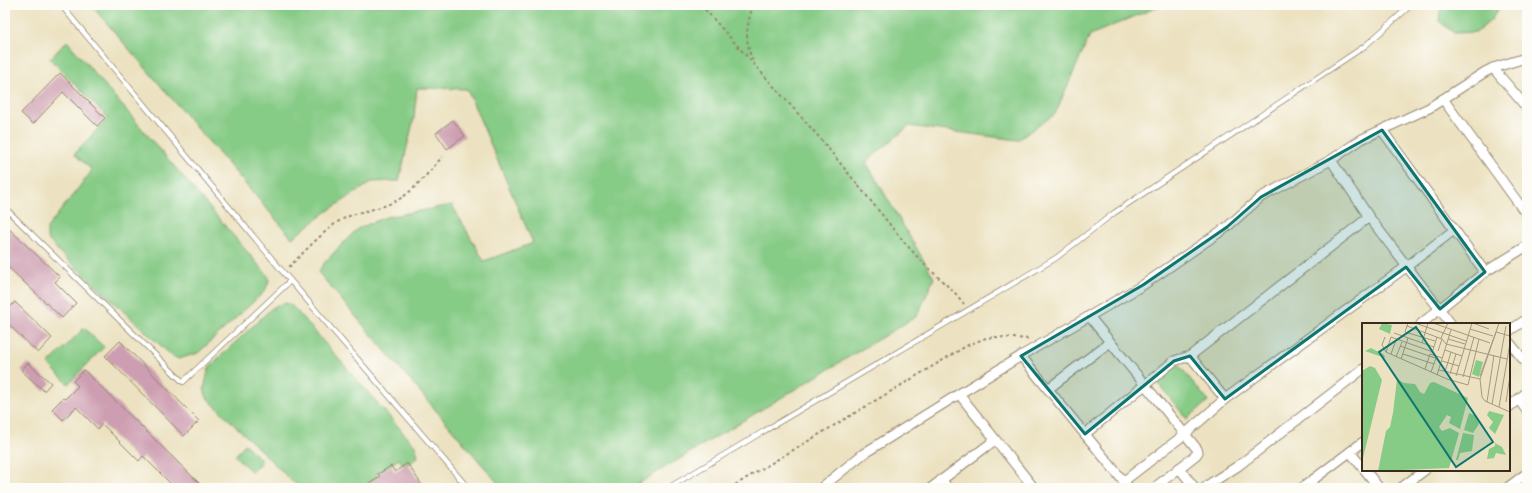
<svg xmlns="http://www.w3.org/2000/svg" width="1532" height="493" viewBox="0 0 1532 493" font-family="'Gochi Hand',sans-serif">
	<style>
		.green { fill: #86cb86; stroke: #607a52 }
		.building { fill: #cd9eb1 }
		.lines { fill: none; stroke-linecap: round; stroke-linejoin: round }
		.service-casing { stroke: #948670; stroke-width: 6 }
		.minor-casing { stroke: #948670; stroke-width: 11 }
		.path { stroke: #948670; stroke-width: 2; stroke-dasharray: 3 3; stroke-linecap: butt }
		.service { stroke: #fff; stroke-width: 4.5 }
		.minor { stroke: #fff; stroke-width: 9 }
		.marked { fill: #0f766e; fill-opacity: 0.2; stroke: #0f766e; stroke-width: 3; stroke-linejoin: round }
		.inset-road { fill: none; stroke: #a59880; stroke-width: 1 }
		.view { fill: #0f766e; fill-opacity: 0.15; stroke: #0f766e; stroke-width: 2 }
		.inset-edge { fill: none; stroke: #3b2a1e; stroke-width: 2 }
	</style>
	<rect width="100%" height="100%" fill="#fdfcf7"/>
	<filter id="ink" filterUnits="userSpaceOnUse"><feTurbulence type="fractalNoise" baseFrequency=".025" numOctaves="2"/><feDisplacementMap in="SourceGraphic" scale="8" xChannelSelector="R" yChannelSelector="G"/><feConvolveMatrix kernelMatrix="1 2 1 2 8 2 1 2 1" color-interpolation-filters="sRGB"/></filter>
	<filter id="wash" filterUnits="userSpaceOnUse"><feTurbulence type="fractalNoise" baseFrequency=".012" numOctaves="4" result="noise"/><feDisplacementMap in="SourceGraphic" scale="16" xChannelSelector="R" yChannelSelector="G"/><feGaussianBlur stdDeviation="0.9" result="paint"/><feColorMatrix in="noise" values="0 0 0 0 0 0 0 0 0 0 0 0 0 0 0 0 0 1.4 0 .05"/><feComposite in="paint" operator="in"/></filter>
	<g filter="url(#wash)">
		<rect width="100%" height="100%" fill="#ece2c1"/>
		<g class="green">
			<polygon points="91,5 1166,5 1155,8 1090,35 1055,114 1018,140 909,126 866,162 934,278 917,316 631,488 502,488 318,272 325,262 357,229 386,217 452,205 484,261 533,243 467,89 417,88 414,118 399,181 372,182 329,210 292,238"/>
			<polygon points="1441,5 1501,5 1491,20 1477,32 1454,33 1439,21"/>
			<polygon points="67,41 268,276 269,281 265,291 198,353 179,359 172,356 57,250 47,238 47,228 91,172 90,168 75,155 76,152 108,118 50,59"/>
			<polygon points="285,303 291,305 295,309 415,446 418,455 417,458 409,464 407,462 403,465 399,459 376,474 378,477 360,488 303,488 293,482 207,398 204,389 209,367 271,309 277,305"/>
			<polygon points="84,328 104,347 68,384 48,364"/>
			<polygon points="1178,364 1208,401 1187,419 1157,382"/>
			<polygon points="245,444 262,461 252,472 235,456"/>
		</g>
		<g id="blocks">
			<g class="building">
				<polygon points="60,73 105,118 97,126 63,92 33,124 21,113"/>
				<polygon points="453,120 465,136 447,149 436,133"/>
				<polygon points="5,225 60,277 55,282 76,303 62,318 5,264"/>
				<polygon points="5,302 10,307 15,302 52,338 38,353 5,321"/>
				<polygon points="120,341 199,421 184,436 105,356"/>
				<polygon points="28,363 51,383 44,391 21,370"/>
				<polygon points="84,370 200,484 196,488 175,488 143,456 139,461 102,424 98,429 76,407 63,420 52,409 63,398 65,399 78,386 73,381"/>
				<polygon points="407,463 424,488 362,488 380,477 378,474 391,466 395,472"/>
			</g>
		</g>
	</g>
	<g filter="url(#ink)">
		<use href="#blocks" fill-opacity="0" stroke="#948670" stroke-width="1"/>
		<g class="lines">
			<defs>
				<g id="service">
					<polyline points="61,5 283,272 468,488"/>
					<polyline points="5,208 183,382 290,281"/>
					<polyline points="668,488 1056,258 1114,213 1365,46 1411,5"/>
				</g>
				<g id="minor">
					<polyline points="1493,68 1527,108"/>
					<polyline points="1443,99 1527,215"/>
					<polyline points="1382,130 1485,272"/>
					<polyline points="1331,160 1369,217 1451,324"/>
					<polyline points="1089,316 1197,449 1198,452 1196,455 1154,488"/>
					<polyline points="1421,324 1485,272 1527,246"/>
					<polyline points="1509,331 1527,319"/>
					<polyline points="1509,342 1527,364"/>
					<polyline points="1021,356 1129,488"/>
					<polyline points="1190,356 1225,399"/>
					<polyline points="1048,389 1110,342"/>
					<polyline points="959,394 1034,488"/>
					<polyline points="1519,400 1527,411"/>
					<polyline points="1509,407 1527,392"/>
					<polyline points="1085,434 1174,361 1190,356 1369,217"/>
					<polyline points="1350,452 1363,468"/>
					<polyline points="1179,468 1195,488"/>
					<polyline points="1365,470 1379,488"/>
					<polyline points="941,480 948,488"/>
					<polyline points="1124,481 1185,434 1225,399 1406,267 1454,230"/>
					<polyline points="821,488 863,454 959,394 1021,356 1143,285 1227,227 1261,197 1331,160 1362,139 1429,108 1485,72 1493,68 1522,59 1527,60"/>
					<polyline points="931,488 995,440"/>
					<polyline points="1205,488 1211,483 1238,466 1363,369"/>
					<polyline points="1302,488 1363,442"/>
					<polyline points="1401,488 1425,470"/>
					<polyline points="1507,488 1527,473"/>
				</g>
			</defs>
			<use href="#service" class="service-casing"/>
			<use href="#minor" class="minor-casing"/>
			<g class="path">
				<polyline points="701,5 819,137 904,242 923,263 956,294 964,304"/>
				<path d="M753,5C746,28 744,41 754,64"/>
				<path d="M289,267C303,253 320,235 336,223C353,211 376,211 396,201C412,193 430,171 442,157"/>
				<polyline points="730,488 968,345 986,338 995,337 1031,339"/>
			</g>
			<use href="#service" class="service"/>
			<use href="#minor" class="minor"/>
		</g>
	</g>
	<path class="marked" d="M1382,130L1485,272L1440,309L1406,267L1225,399L1190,356L1174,361L1085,434L1021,356L1143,285L1227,227L1261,197Z"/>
	<g transform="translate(1362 323)">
		<rect width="148" height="148" fill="#ece2c1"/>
		<path d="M20,0L30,2L28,11L17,6ZM9,25L22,32L23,35L3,28ZM114,37L121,39L117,54L110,51ZM8,43L13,45L20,57L0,139V48ZM35,56L42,60L53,61L58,69L62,71L68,60L72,59L106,75L98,106L87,100L89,94L85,92L77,104L80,108L88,105L97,110L87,145L16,148L24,108L28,104L31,90ZM127,88L142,92L133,111L127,105L131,99L125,92ZM107,90L114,93L117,101L111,110L102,107ZM101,110L112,112L110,128L98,130L96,137H94ZM133,120L140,124L144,132L134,130L132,135L125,136L127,126L133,123Z" fill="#86cb86"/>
		<path class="inset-road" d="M46,0L43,9L73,18M53,0L104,18M71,0L128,20M111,0L127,6M137,0L118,56L120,74L123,78L148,89M45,3L80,16L84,21L145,36M108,6L131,13M134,9L148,13M32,10L72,24M23,14L20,22L24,29L85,56L106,62L117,16M79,15L86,0M86,16L103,21M60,20L66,0M38,23L73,35M83,27L100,33M76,28L80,16M24,29L29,14L71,29M70,30L75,14M29,31L34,17M41,31L72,41M34,34L40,19M39,36L46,15M80,38L97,43M63,46L68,31L80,35M77,47L118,56M69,49L74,35M83,49L89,29M88,51L94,31M75,52L89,7M94,53L110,0M118,53L134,9M101,54L112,14M125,79L132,32M144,79L148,53M130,81L144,3M137,84L148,20"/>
		<path class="view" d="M54,4L131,119L94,144L17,29Z"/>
		<rect width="148" height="148" class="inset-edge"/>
	</g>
	<rect width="1532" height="493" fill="none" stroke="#fdfcf7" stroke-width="20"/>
</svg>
